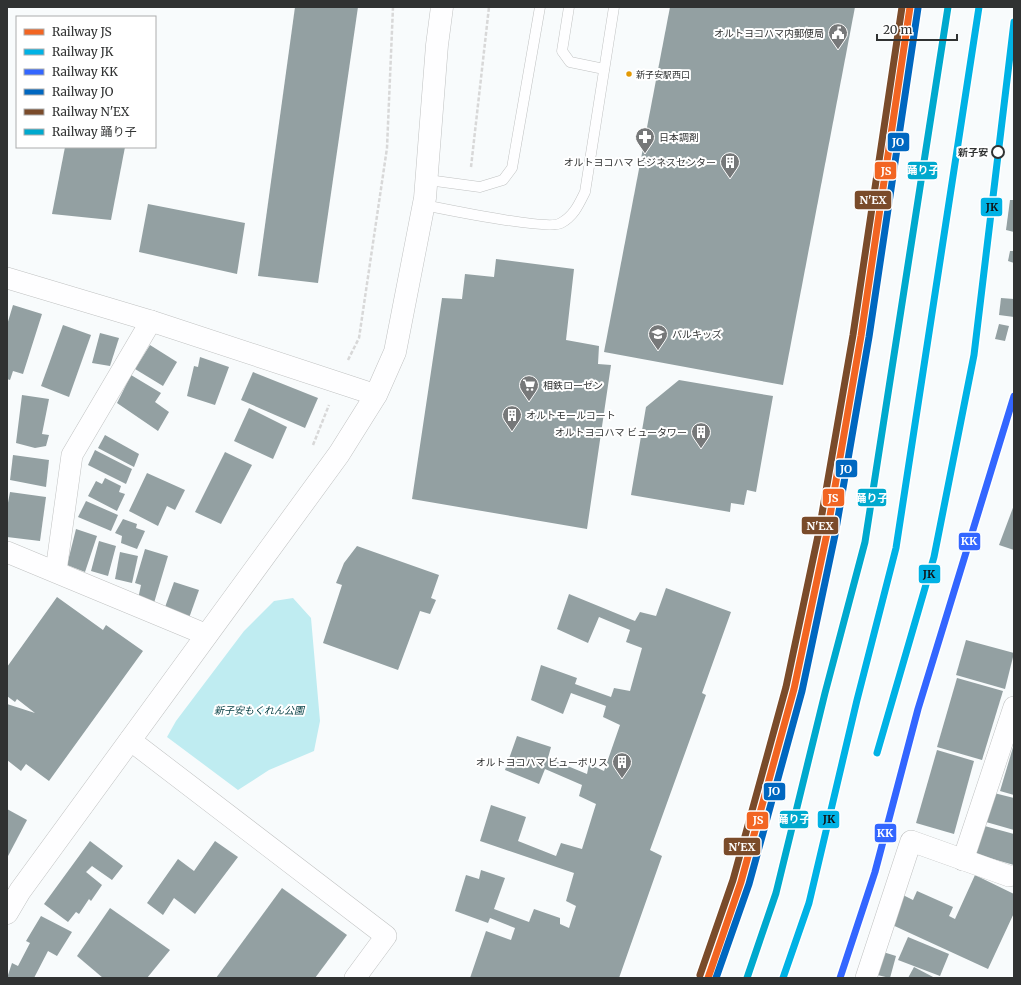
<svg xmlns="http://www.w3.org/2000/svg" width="1021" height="985" viewBox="0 0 1021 985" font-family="Merriweather,'Noto Sans JP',serif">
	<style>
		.green { fill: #bfecf1 }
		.building { fill: #93a0a2 }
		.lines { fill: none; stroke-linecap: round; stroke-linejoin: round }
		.service-casing { stroke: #c0c2c2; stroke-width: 11 }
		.minor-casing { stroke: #c0c2c2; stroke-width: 22 }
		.tertiary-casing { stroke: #c0c2c2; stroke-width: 23 }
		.path { stroke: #d8d8d8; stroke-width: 2.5; stroke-dasharray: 4 2; stroke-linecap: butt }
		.service { stroke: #fefeff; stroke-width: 10 }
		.minor { stroke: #fefeff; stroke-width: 21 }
		.tertiary { stroke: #fefeff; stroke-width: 22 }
		.rail-1-casing { stroke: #fff; stroke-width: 10 }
		.rail-2-casing { stroke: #fff; stroke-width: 10 }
		.rail-3-casing { stroke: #fff; stroke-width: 10 }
		.rail-4-casing { stroke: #fff; stroke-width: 10 }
		.rail-5-casing { stroke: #fff; stroke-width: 10 }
		.rail-6-casing { stroke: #fff; stroke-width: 10 }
		.rail-1 { stroke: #f26522; stroke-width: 7 }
		.rail-2 { stroke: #00b2e5; stroke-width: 7 }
		.rail-3 { stroke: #36f; stroke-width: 7 }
		.rail-4 { stroke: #0067c0; stroke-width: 7 }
		.rail-5 { stroke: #7a4b2a; stroke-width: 7 }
		.rail-6 { stroke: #00a9ce; stroke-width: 7 }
		.bus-dot { fill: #e39a05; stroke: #fff; stroke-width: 1.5 }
		.stop-dot { fill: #fff; stroke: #303232; stroke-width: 2 }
		.labels { text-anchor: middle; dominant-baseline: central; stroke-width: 4; stroke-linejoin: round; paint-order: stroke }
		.bus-label { font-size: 9px; fill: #303232; stroke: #fff; text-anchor: start }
		.poi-label { font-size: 10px; fill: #303232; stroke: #fff; text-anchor: end }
		.stop-label { font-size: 10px; font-weight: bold; fill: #303232; stroke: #fff; text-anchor: end }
		.park-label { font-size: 10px; font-style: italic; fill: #013b40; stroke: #fff }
		.line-badge { stroke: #fff; stroke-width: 1.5 }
		.badge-label { font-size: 11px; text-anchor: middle; font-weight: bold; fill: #fff }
		.pale-badge-label { font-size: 11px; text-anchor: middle; font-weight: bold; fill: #111 }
	</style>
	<rect width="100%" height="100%" fill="#f8fbfc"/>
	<polygon class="green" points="293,598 311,618 320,721 314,751 269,770 238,790 167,737 176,721 244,631 274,601"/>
	<g class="building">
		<polygon points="295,7 358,7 318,283 258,276"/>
		<polygon points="670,7 855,7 783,385 604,352"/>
		<polygon points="65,147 125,147 111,220 52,214"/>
		<polygon points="1010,200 1014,200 1014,232 1006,230"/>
		<polygon points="148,204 245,223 237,274 139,252"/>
		<polygon points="1010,251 1014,251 1014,263 1008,261"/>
		<polygon points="496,259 574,269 566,340 599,346 598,364 611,365 587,529 412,499 442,298 462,299 465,274 494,277"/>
		<polygon points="1001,298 1014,299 1014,317 999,315"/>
		<polygon points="13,305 42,314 23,374 13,371 10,380 7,379 7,325"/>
		<polygon points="999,324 1009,326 1005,341 995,339"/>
		<polygon points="63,325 91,335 69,397 41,386"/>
		<polygon points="100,333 119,338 110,366 92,363"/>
		<polygon points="150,345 177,362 163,386 135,369"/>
		<polygon points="200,357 229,367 215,405 187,396 194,366 198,367"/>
		<polygon points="253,372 318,398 305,428 241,400"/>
		<polygon points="131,375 161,393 155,402 169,412 158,431 117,403"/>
		<polygon points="679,380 773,396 756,492 747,490 744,505 731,503 730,512 631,495 646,407"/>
		<polygon points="22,395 49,399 42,434 49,435 46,446 35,448 16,443"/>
		<polygon points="249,408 287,427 273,459 234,441"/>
		<polygon points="105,435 139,454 134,467 98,448"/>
		<polygon points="95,450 132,469 126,484 88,465"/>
		<polygon points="225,452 252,465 221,524 195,512"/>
		<polygon points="13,455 49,460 46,487 10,480"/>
		<polygon points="147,473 185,490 175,510 167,506 158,526 129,511"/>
		<polygon points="105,478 121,486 119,492 125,494 117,511 88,496 96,481 102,484"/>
		<polygon points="10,492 46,497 40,541 7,537 7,508"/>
		<polygon points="86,501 118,515 111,531 78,517"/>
		<polygon points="1014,505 1014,550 999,545"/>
		<polygon points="123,519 137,524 136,528 145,531 137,549 121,543 122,536 115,533"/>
		<polygon points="76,529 97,536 85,572 67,565"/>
		<polygon points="99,541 116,546 108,576 91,571"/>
		<polygon points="357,546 439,575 431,598 436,600 430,614 420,611 398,670 323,643 342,585 336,583 344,563"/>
		<polygon points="145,549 168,556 154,603 138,599 141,585 135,583"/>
		<polygon points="120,552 138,556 132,583 115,579"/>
		<polygon points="174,582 199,590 189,618 164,610"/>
		<polygon points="666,588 731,612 702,693 706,695 650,850 662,856 619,978 470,978 486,931 511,940 515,928 490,918 488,923 455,911 466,875 479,879 481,870 505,878 494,909 529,922 534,909 560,918 560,924 569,928 576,906 566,901 574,873 480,841 491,805 526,817 518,841 556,856 561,843 582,849 596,804 579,796 582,785 545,769 539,784 505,770 517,736 551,747 548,758 587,774 589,764 604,771 620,725 603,717 606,706 571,693 563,714 531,700 541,665 577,678 575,684 611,697 614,688 630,691 642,648 626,642 630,630 599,617 588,643 557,629 569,594 635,621 640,612 656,616"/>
		<polygon points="57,597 103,630 106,625 143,651 49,781 26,764 21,771 7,760 7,704 35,713 17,699 15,702 7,696 7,667"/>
		<polygon points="966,640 1014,653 1005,689 956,675"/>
		<polygon points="957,678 1003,691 982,760 937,747"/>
		<polygon points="1014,744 1014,795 1000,791"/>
		<polygon points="937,750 974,761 954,834 916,823"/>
		<polygon points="994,793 1014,798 1014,830 986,822"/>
		<polygon points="7,809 27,820 7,858"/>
		<polygon points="981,825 1014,834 1014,865 972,853"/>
		<polygon points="90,841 123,866 112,880 92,866 86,872 102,885 91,901 89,899 79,914 76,912 68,922 44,904"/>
		<polygon points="215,841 238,857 195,914 174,898 163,915 147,903 178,859 194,871"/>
		<polygon points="975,875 1014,894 1014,913 988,969 888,923 901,894 913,900 917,891 953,907 949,916 955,919"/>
		<polygon points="282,888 347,935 315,978 216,978"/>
		<polygon points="110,908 170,950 147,978 103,978 77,956"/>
		<polygon points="41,916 72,932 57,956 48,951 34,978 7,978 12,963 18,966 30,943 26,941"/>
		<polygon points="908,937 949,954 940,976 898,960"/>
		<polygon points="880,951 896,956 890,978 873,974"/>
		<polygon points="914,967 935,978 908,978"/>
	</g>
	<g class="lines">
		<defs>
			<g id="service">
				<polyline points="569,7 562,51 570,62 604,69"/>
				<polyline points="428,180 480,187 503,180 512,168 540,7"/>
				<path d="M424,205C444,209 549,231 561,223C574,216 579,204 585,192L614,7"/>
			</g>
			<g id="minor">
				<polyline points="7,278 151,321 376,395"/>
				<polyline points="7,552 207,635"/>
				<polyline points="56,571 72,455 151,321"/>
				<polyline points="130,740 386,936 355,978"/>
				<polyline points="963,860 1014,707"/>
				<polyline points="866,978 911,841 1009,876"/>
			</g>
			<polyline id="tertiary" points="7,913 20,891 339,454 376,395 395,352 425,198 437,45 442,7"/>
		</defs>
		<use href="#service" class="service-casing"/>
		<use href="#minor" class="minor-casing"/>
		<use href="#tertiary" class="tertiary-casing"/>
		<g class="path">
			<polyline points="471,167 489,7"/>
			<polyline points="348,360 359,338 387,148 393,7"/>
			<polyline points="313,445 329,405"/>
		</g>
		<use href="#service" class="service"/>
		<use href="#minor" class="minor"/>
		<use href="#tertiary" class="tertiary"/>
		<defs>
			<polyline id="rail-1" points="708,978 741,882 794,689 827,533 861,336 910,7"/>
			<g id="rail-2">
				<polyline points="877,753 934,557 974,355 1014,22"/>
				<polyline points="783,978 809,903 857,700 896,548 979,7"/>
			</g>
			<polyline id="rail-3" points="840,978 875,872 918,709 1014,396"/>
			<polyline id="rail-4" points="716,978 749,884 802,691 835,535 869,337 918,8"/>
			<polyline id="rail-5" points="700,975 733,880 786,687 819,531 853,335 902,7"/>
			<polyline id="rail-6" points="747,978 776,893 825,693 865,542 948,7"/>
		</defs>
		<use href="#rail-1" class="rail-1-casing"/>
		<use href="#rail-2" class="rail-2-casing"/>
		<use href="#rail-3" class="rail-3-casing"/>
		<use href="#rail-4" class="rail-4-casing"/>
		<use href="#rail-5" class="rail-5-casing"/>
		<use href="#rail-6" class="rail-6-casing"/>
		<use href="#rail-1" class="rail-1"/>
		<use href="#rail-2" class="rail-2"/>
		<use href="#rail-3" class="rail-3"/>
		<use href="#rail-4" class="rail-4"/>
		<use href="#rail-5" class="rail-5"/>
		<use href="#rail-6" class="rail-6"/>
	</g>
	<defs>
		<symbol id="civic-pin" viewBox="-11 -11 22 30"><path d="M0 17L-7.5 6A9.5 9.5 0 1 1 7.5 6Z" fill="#767879" stroke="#fff"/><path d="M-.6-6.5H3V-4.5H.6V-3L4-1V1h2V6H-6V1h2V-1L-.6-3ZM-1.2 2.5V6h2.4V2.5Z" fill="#fff"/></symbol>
		<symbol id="pharmacy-pin" viewBox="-11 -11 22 30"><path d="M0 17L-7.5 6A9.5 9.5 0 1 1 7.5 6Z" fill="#767879" stroke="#fff"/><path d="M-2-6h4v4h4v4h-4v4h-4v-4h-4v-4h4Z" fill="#fff"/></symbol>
		<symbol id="building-pin" viewBox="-11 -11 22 30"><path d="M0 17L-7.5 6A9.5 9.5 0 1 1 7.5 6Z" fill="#767879" stroke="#fff"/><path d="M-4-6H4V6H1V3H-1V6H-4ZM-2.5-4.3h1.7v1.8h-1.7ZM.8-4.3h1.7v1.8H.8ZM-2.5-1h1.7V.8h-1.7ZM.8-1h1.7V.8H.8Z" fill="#fff"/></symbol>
		<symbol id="school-pin" viewBox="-11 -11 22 30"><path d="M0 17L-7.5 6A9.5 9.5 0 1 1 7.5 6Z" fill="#767879" stroke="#fff"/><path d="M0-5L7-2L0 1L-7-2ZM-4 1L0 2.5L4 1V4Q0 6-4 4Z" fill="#fff"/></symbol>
		<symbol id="supermarket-pin" viewBox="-11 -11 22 30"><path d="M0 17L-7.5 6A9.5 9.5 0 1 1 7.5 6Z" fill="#767879" stroke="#fff"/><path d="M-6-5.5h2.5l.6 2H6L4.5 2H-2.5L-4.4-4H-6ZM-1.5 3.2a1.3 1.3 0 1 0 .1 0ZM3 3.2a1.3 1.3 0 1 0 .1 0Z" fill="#fff"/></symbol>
	</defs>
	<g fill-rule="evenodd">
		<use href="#civic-pin" x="827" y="22" width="22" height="30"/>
		<use href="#pharmacy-pin" x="634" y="126" width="22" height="30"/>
		<use href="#building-pin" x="719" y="151" width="22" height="30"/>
		<use href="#school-pin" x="647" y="323" width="22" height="30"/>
		<use href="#supermarket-pin" x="518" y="374" width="22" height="30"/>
		<use href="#building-pin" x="501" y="404" width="22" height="30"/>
		<use href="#building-pin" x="690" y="421" width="22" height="30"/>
		<use href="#building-pin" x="611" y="751" width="22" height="30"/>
	</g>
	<circle class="bus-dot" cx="629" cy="74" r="3.5"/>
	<circle class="stop-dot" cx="998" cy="152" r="6"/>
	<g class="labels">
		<g class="bus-label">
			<text x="636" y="74">新子安駅西口</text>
		</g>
		<g class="poi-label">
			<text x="824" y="33">オルトヨコハマ内郵便局</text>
			<text x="659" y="137" text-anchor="start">日本調剤</text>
			<text x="716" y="162">オルトヨコハマ ビジネスセンター</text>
			<text x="672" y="334" text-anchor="start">パルキッズ</text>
			<text x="543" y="385" text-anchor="start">相鉄ローゼン</text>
			<text x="526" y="415" text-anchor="start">オルトモールコート</text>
			<text x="687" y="432">オルトヨコハマ ビュータワー</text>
			<text x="608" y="762">オルトヨコハマ ビューポリス</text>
		</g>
		<g class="stop-label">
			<text x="988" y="152">新子安</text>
		</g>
		<g class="park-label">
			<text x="259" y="710">新子安もくれん公園</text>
		</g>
	</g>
	<g class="line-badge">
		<rect x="887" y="132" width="23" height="20" rx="4" fill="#0067c0"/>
		<rect x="907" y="161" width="31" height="19" rx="4" fill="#00a9ce"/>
		<rect x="874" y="161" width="23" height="19" rx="4" fill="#f26522"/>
		<rect x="854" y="190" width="38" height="20" rx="4" fill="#7a4b2a"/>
		<rect x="980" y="197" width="23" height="20" rx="4" fill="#00b2e5"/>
		<rect x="835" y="459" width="23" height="19" rx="4" fill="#0067c0"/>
		<rect x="857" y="488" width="30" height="19" rx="4" fill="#00a9ce"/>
		<rect x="822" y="488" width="23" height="19" rx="4" fill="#f26522"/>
		<rect x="801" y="516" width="38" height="19" rx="4" fill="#7a4b2a"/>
		<rect x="958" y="532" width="23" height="19" rx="4" fill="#36f"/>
		<rect x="918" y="564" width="23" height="20" rx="4" fill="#00b2e5"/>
		<rect x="763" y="782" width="23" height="19" rx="4" fill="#0067c0"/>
		<rect x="817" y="810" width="23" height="19" rx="4" fill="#00b2e5"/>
		<rect x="779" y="810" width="30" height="19" rx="4" fill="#00a9ce"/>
		<rect x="746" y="811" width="23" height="19" rx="4" fill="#f26522"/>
		<rect x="874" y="823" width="23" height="20" rx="4" fill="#36f"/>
		<rect x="723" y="837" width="38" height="19" rx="4" fill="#7a4b2a"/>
	</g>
	<g class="badge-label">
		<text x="898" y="146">JO</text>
		<text x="923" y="174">踊り子</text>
		<text x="886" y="175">JS</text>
		<text x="873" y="204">N'EX</text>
		<text x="846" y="473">JO</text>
		<text x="872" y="502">踊り子</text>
		<text x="833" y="502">JS</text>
		<text x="820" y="530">N'EX</text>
		<text x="969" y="545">KK</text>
		<text x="774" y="795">JO</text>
		<text x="794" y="823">踊り子</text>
		<text x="758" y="824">JS</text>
		<text x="885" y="837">KK</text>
		<text x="742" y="851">N'EX</text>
	</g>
	<g class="pale-badge-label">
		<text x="992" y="211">JK</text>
		<text x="929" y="578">JK</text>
		<text x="829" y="823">JK</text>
	</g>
	<rect width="1021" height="985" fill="none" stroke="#303232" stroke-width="16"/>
	<rect x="16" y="16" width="140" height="132" fill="#ffffff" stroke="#acadad"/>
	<rect x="24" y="29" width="20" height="6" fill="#f26522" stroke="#acadad"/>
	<text x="52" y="36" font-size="12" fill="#303232">Railway JS</text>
	<rect x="24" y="49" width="20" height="6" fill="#00b2e5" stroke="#acadad"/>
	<text x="52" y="56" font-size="12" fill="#303232">Railway JK</text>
	<rect x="24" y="69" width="20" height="6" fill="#3366ff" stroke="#acadad"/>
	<text x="52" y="76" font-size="12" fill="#303232">Railway KK</text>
	<rect x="24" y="89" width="20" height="6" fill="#0067c0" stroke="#acadad"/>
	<text x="52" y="96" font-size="12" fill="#303232">Railway JO</text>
	<rect x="24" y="109" width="20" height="6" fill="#7a4b2a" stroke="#acadad"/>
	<text x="52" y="116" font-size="12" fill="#303232">Railway N'EX</text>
	<rect x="24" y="129" width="20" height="6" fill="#00a9ce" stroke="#acadad"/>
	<text x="52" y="136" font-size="12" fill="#303232">Railway 踊り子</text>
	<path d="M877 34v6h80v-6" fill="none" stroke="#303232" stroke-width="2"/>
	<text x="883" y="34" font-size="12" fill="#303232" stroke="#ffffff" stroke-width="3" paint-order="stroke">20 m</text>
</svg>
